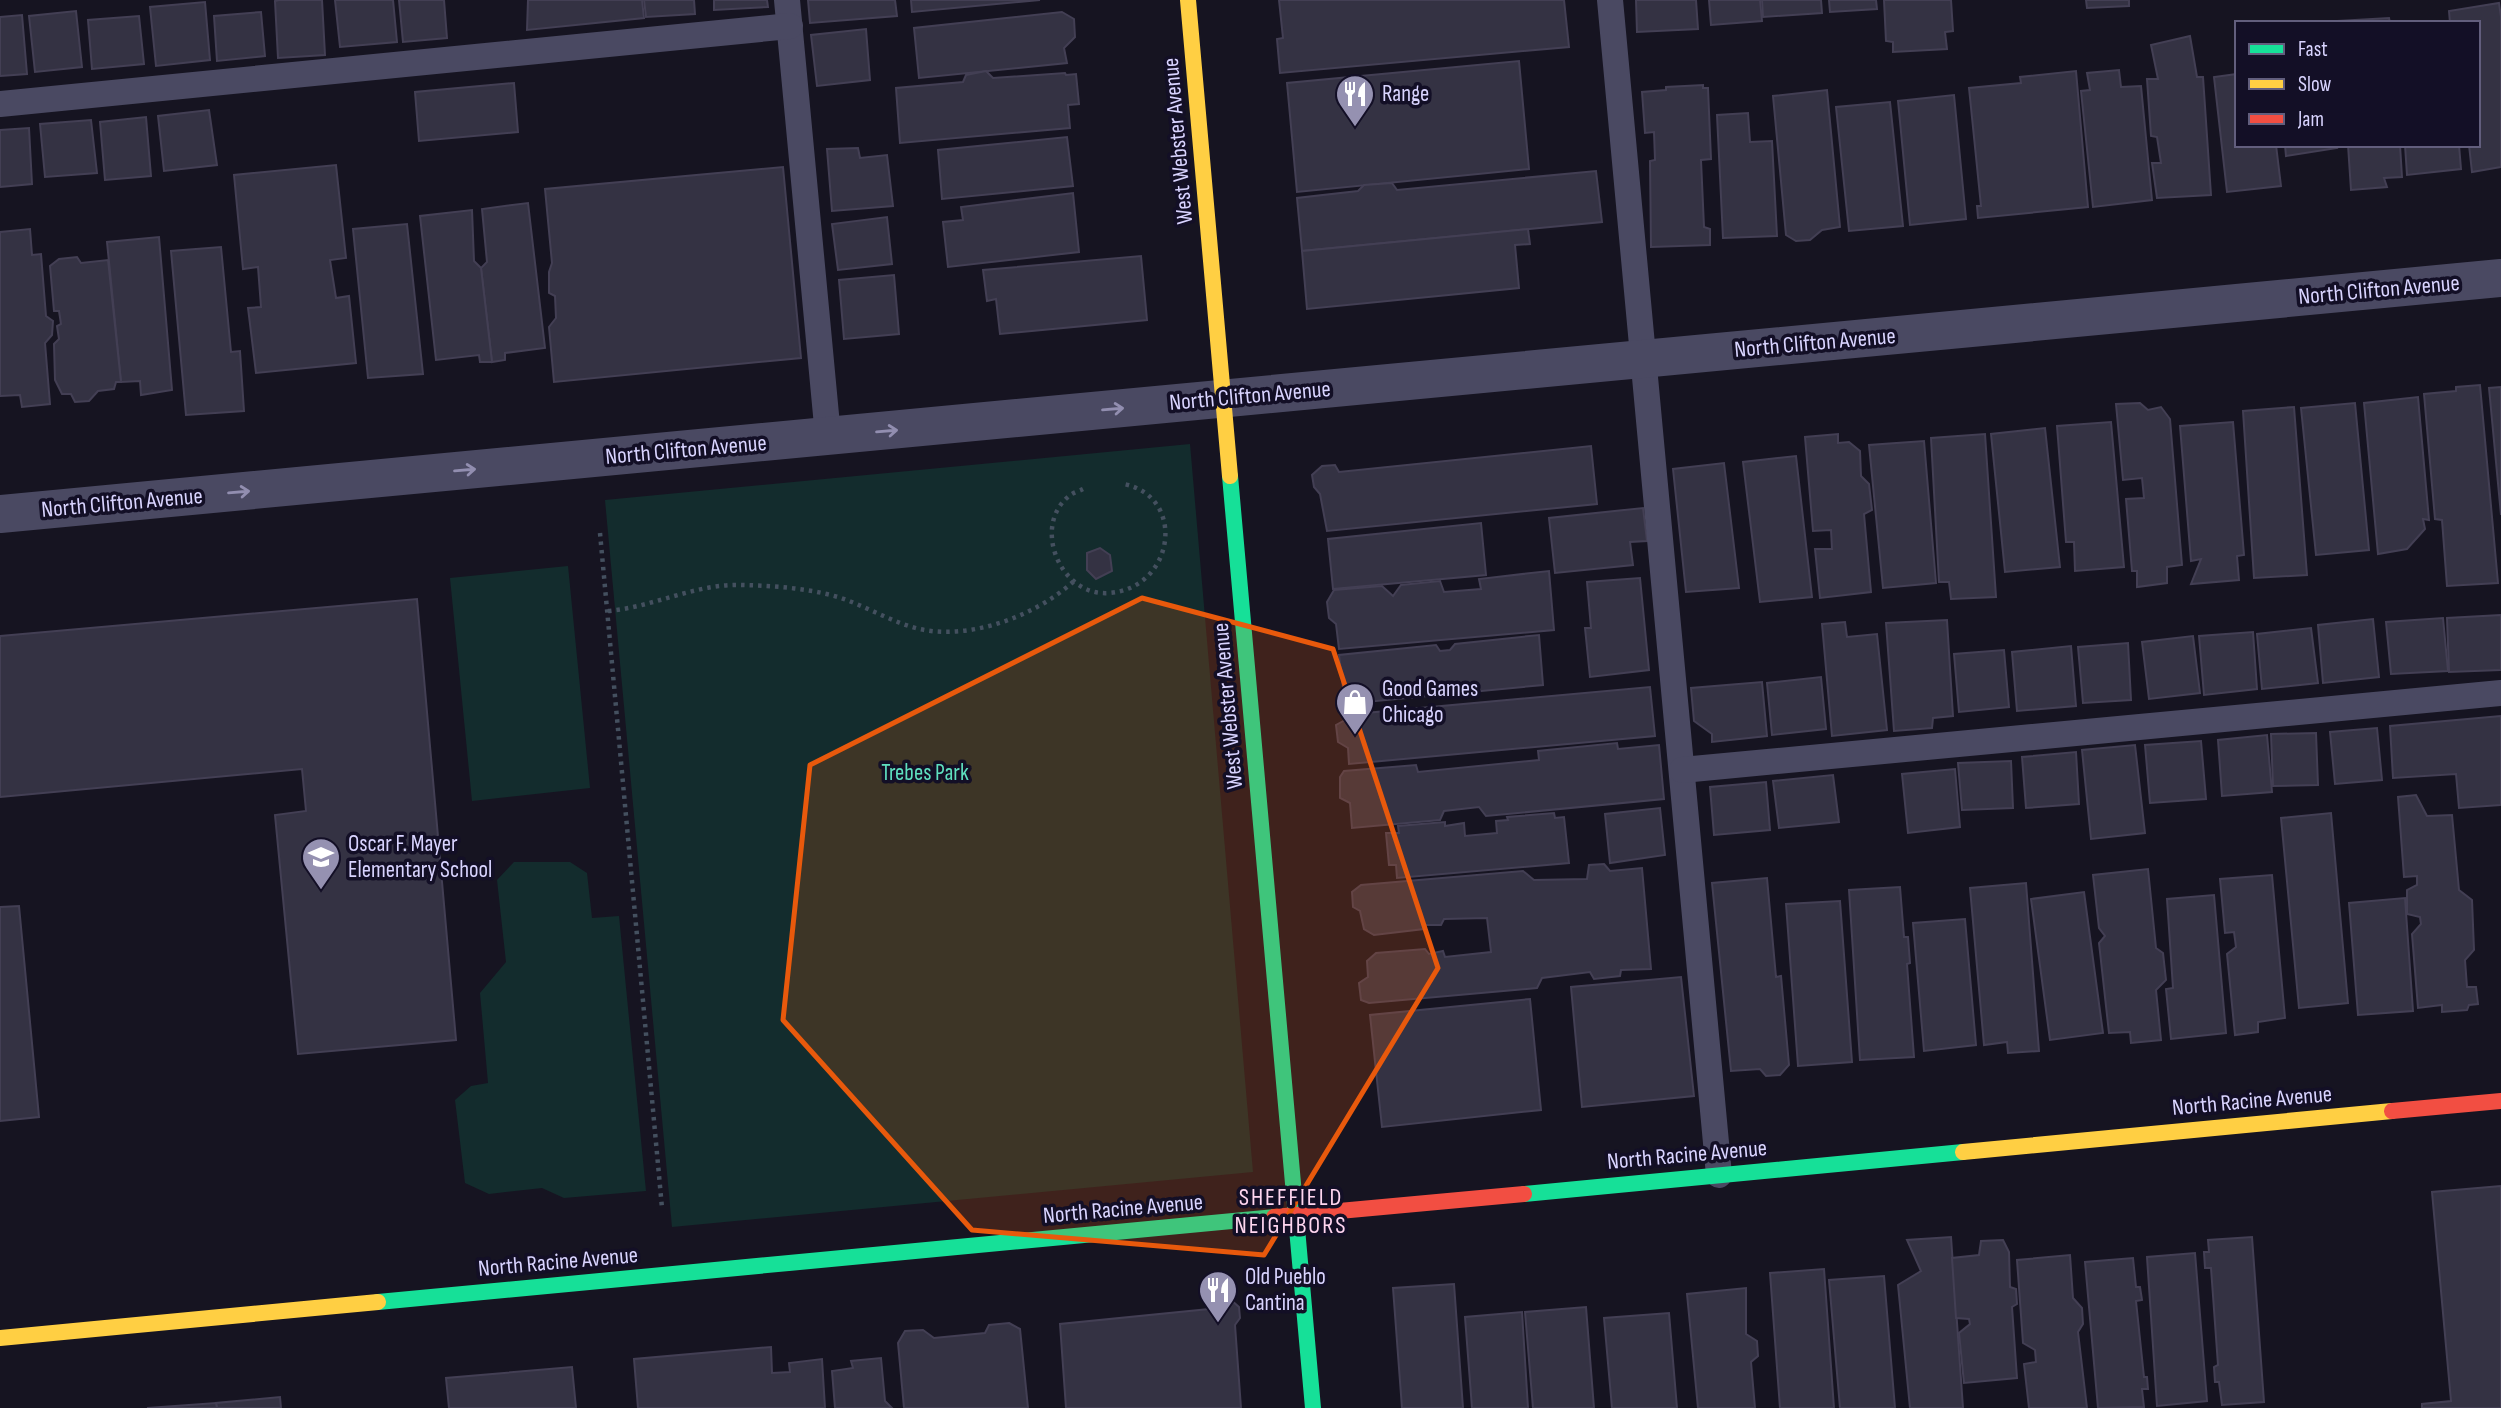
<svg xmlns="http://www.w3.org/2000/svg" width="2501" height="1408" viewBox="0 0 2501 1408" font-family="'Sofia Sans Condensed',sans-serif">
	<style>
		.green { fill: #132c2d }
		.building { fill: #343243; stroke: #433f54; stroke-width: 2 }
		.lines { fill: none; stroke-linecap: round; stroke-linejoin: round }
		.path { stroke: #44505f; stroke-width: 4.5; stroke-dasharray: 3.5 5; stroke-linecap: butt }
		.lane { stroke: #4a4962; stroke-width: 26 }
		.street { stroke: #4a4962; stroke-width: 38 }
		.fast { stroke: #16e098; stroke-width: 16 }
		.slow { stroke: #ffcf43; stroke-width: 16 }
		.jam { stroke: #f24e42; stroke-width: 16 }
		.oneway { stroke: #928eb0 }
		.marked { fill: #e8590c; fill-opacity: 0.2; stroke: #e8590c; stroke-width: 5; stroke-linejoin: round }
		.labels { text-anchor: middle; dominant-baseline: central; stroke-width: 7; stroke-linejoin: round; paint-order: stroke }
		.poi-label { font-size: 23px; fill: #d9d4ff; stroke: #130f26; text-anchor: start }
		.street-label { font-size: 23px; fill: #d9d4ff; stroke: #130f26 }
		.park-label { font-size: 23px; fill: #5fe0c0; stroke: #130f26 }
		.neighbourhood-label { font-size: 24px; letter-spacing: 2px; fill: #ffd6f0; stroke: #130f26 }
	</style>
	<rect width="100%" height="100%" fill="#161421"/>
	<g class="green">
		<polygon points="1190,444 1253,1172 672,1227 605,500"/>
		<polygon points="568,566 590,788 472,801 450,578"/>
		<polygon points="514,862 570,862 587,873 592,918 619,916 646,1191 564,1198 542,1188 489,1194 465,1183 455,1100 471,1086 488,1083 480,993 506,962 497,880"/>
	</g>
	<g class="building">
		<polygon points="279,0 322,0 325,55 278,58 275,1"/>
		<polygon points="335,0 393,0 397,42 340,47"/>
		<polygon points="399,0 444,0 447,38 403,42"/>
		<polygon points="528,0 642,0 644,18 527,30"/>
		<polygon points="644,0 694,0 695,14 646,17"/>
		<polygon points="714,0 767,0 768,7 714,10"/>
		<polygon points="808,0 895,0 897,16 810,23"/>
		<polygon points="911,0 1040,0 912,12"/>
		<polygon points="1279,0 1564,0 1569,47 1280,73 1277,39 1283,38"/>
		<polygon points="1636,0 1696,0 1698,29 1637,32"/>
		<polygon points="1709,0 1760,0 1762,21 1711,25"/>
		<polygon points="1762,0 1821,0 1822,13 1763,17"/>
		<polygon points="1829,0 1876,0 1877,9 1830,12"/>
		<polygon points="1884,0 1951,0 1953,31 1945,32 1947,49 1893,52 1893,42 1886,41"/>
		<polygon points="2086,0 2129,0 2129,6 2087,8"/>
		<polygon points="205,2 210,60 156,66 150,7"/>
		<polygon points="2499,3 2501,17 2501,167 2472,172 2469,145 2478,145 2478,23 2450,23 2449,11"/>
		<polygon points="76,11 82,67 35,72 29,16"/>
		<polygon points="261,12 265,56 217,61 214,16"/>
		<polygon points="1062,12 1074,19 1075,37 1064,48 1067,63 919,78 914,28"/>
		<polygon points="22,15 27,74 0,76 0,17"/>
		<polygon points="139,16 144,64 92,69 88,20"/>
		<polygon points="2389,18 2390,23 2338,23 2338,21"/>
		<polygon points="866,29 870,80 817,86 811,35"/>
		<polygon points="2190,36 2197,77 2203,77 2211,195 2157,198 2152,163 2161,163 2157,137 2151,136 2147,79 2158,79 2151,45"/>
		<polygon points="1519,61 1529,169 1297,192 1287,83"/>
		<polygon points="2119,70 2121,87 2141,86 2152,200 2093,207 2081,91 2090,90 2087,73"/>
		<polygon points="986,71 993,78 1065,73 1066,75 1076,74 1079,104 1068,105 1070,128 900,143 896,88 963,82 966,75"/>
		<polygon points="2076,71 2088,207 1978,218 1977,206 1981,206 1969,88 2021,83 2020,77"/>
		<polygon points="2237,74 2237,145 2276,145 2281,186 2227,192 2214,77"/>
		<polygon points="514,83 518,132 419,141 415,92"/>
		<polygon points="1703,85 1703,88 1708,88 1711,159 1701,160 1704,227 1710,229 1710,245 1651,247 1650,161 1655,160 1654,132 1645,133 1642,92 1666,90 1666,87"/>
		<polygon points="1827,90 1840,227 1822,230 1810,240 1796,241 1786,235 1773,96"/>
		<polygon points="1954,95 1966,219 1910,225 1898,101"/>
		<polygon points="1890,102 1903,226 1849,231 1836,107"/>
		<polygon points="209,110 217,165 164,171 158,116"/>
		<polygon points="1748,113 1750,142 1772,141 1777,236 1723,238 1717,115"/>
		<polygon points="146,117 151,176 105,180 100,122"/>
		<polygon points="91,120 97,173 45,177 40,124"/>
		<polygon points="29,128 32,184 0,187 0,130"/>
		<polygon points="1067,137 1073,186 942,199 938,150"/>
		<polygon points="2285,145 2336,145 2337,148 2286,156"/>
		<polygon points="2348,145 2400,145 2402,177 2384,178 2387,187 2351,190"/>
		<polygon points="2405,145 2459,145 2461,169 2407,175"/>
		<polygon points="858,148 860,158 887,155 893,206 832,211 827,149"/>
		<polygon points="336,165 346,258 330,260 336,298 349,296 356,363 256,373 248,308 261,307 258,267 243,269 234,175"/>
		<polygon points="783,167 801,358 554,382 549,327 556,318 555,296 549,293 549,272 552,263 545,189"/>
		<polygon points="1596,171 1602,222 1302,251 1297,198 1358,191 1364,185 1392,183 1397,190"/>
		<polygon points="1073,193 1079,252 948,267 943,222 963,220 961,207"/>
		<polygon points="528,203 545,348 505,353 505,360 492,362 481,268 487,262 482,209"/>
		<polygon points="472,210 474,261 481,268 492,362 480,362 479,355 436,360 420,216"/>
		<polygon points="887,217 892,264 838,270 832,224"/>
		<polygon points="407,224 423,374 368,378 353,229"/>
		<polygon points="30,229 32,255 41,254 46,316 53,321 52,335 45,343 50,404 22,407 20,395 0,396 0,232"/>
		<polygon points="1528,229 1530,244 1515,245 1519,288 1307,309 1302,251"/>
		<polygon points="159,237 172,390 141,395 140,381 121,382 107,242"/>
		<polygon points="221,247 231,352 240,351 244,411 186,415 171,251"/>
		<polygon points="1141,256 1147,320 1000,334 996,299 987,301 983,270"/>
		<polygon points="77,257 81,263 108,260 121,382 116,382 114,389 98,391 89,401 75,402 71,394 62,394 55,380 54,344 59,339 57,326 61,324 59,311 54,311 50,266 59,259"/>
		<polygon points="894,275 899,334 844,339 839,280"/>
		<polygon points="2480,385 2498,583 2447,586 2442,520 2435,519 2424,394 2456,391 2456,387"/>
		<polygon points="2501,387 2501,515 2489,388"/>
		<polygon points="2418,397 2429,520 2423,519 2425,529 2407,549 2378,554 2364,403"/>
		<polygon points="2140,403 2148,410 2161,407 2170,419 2182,565 2167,567 2167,583 2137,587 2137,571 2132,571 2126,499 2144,498 2142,478 2123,480 2116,404"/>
		<polygon points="2355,403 2369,550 2316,555 2301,408"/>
		<polygon points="2294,407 2307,575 2254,578 2243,411"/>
		<polygon points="2111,422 2124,567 2075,571 2074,542 2066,542 2057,426"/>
		<polygon points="2233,422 2244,555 2237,556 2239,580 2191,584 2201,559 2191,561 2180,426"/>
		<polygon points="2045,428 2060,567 2005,572 1991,434"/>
		<polygon points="1838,434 1838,443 1849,442 1860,451 1861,476 1869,484 1872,510 1864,514 1871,592 1820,598 1815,549 1832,549 1831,530 1813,531 1805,437"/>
		<polygon points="1985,434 1996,597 1951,599 1949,582 1939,582 1931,438"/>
		<polygon points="1924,441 1936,583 1883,588 1869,445"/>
		<polygon points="1591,446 1597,504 1327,531 1320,494 1314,487 1312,475 1322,466 1335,465 1339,472"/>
		<polygon points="1796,456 1812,597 1760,602 1743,462"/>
		<polygon points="1724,463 1739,588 1686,592 1673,469"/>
		<polygon points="1643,508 1647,541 1630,542 1633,565 1555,573 1549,518"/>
		<polygon points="1481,523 1486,575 1333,589 1328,539"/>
		<polygon points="1100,548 1110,555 1112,571 1096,579 1087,570 1087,553"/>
		<polygon points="1549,571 1554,630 1339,649 1336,624 1329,618 1327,602 1334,590 1382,586 1393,596 1401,585 1440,581 1444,592 1481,589 1479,579"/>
		<polygon points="1640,578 1649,670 1590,677 1585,628 1591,628 1587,582"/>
		<polygon points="417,599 456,1040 298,1054 275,815 306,811 302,769 0,797 0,636"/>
		<polygon points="2501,615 2501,670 2449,672 2447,618"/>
		<polygon points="2443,618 2448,671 2391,674 2386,622"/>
		<polygon points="2373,619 2379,677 2323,683 2318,625"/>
		<polygon points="1947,620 1953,716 1933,718 1932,728 1894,731 1886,623"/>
		<polygon points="1845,622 1847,637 1877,634 1887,730 1832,736 1822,624"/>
		<polygon points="2311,628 2318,683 2262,689 2257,634"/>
		<polygon points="2253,632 2257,689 2204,695 2199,636"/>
		<polygon points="1539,635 1543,685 1345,704 1339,655 1436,645 1440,651 1450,650 1455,644"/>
		<polygon points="2193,636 2200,693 2149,699 2142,642"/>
		<polygon points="2128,643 2131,700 2083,703 2078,647"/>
		<polygon points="2071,646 2076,706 2017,711 2012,652"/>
		<polygon points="2004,650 2009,707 1959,712 1954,654"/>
		<polygon points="1821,677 1826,729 1772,735 1767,683"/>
		<polygon points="1762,682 1767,736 1712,742 1712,734 1694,721 1691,688"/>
		<polygon points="1650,687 1655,736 1349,764 1348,748 1338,742 1336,725 1345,720 1344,715"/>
		<polygon points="2501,716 2501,805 2459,808 2456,774 2393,778 2390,726"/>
		<polygon points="2377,728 2382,780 2335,784 2330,732"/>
		<polygon points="2316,733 2318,785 2273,786 2271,734"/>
		<polygon points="2267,735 2272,792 2222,796 2218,740"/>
		<polygon points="2201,741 2206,799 2150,803 2145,745"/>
		<polygon points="1617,743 1618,749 1659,745 1664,799 1486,816 1479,807 1444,811 1440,820 1352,828 1350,803 1340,798 1340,777 1344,771 1416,765 1418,772 1539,760 1538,751"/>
		<polygon points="2135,745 2145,833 2091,839 2082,750"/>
		<polygon points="2076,752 2079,804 2026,808 2022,757"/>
		<polygon points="2011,761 2013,808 1962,810 1958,763"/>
		<polygon points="1955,769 1960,827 1908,833 1902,774"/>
		<polygon points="1833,775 1839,822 1779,828 1773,781"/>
		<polygon points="1766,782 1770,830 1714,835 1710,787"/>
		<polygon points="2416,795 2427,816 2452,815 2459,890 2472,900 2474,950 2465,960 2467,987 2476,987 2478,1004 2469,1005 2467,1010 2442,1012 2442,1005 2418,1008 2412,934 2421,924 2420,917 2407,914 2407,890 2417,885 2417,876 2404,877 2398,797"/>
		<polygon points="1660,808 1665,855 1610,863 1605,814"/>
		<polygon points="1554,813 1555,818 1564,817 1569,863 1397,878 1396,865 1389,865 1386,833 1399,833 1398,826 1445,822 1445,826 1464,823 1465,836 1497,833 1496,821 1508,820 1507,817"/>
		<polygon points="2331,813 2348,1003 2299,1008 2281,818"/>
		<polygon points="1604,864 1610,871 1642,868 1651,969 1621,970 1620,976 1594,979 1590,972 1542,978 1537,988 1369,1003 1361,1000 1359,983 1368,977 1367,961 1376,953 1425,949 1429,954 1443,951 1445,957 1491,952 1487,918 1444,919 1441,925 1425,925 1424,929 1374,935 1364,929 1360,911 1353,907 1352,892 1361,885 1523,871 1534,880 1587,879 1589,865"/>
		<polygon points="2148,869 2156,948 2163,953 2166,980 2156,990 2161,1040 2131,1043 2130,1032 2109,1033 2099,943 2105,936 2099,928 2093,875"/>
		<polygon points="2272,875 2285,1018 2258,1022 2258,1032 2235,1035 2227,954 2236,947 2234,932 2225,933 2220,879"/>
		<polygon points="1767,878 1776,977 1781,976 1789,1065 1780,1075 1766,1076 1760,1069 1731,1071 1712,883"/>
		<polygon points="2026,883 2039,1051 2008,1053 2007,1042 1984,1045 1970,888"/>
		<polygon points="1900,887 1904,937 1908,937 1910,963 1907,964 1914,1057 1860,1060 1849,890"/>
		<polygon points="2084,892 2103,1033 2050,1040 2031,899"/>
		<polygon points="2214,895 2226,1033 2171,1039 2166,989 2173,988 2167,899"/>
		<polygon points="2405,898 2413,1011 2358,1015 2349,903"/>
		<polygon points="1840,901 1852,1062 1798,1066 1786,904"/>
		<polygon points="19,906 39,1117 0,1121 0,907"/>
		<polygon points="1965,919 1976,1045 1924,1051 1913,923"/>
		<polygon points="1681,977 1694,1096 1582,1107 1571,987"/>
		<polygon points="1530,999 1541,1110 1382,1127 1370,1015"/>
		<polygon points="2501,1186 2501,1408 2422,1408 2422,1404 2451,1401 2432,1192"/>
		<polygon points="1951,1237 1963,1408 1910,1408 1898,1285 1921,1271 1907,1240"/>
		<polygon points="2252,1237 2264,1402 2222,1405 2219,1382 2215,1382 2214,1367 2218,1365 2211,1268 2205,1268 2204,1252 2209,1252 2208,1240"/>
		<polygon points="2003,1240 2009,1252 2010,1287 2016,1289 2017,1304 2012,1307 2017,1378 1964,1383 1959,1333 1970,1324 1969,1319 1956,1318 1952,1258 1979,1255 1981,1241"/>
		<polygon points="2195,1253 2207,1401 2157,1406 2147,1257"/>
		<polygon points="2070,1255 2073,1298 2082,1308 2083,1324 2078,1332 2087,1408 2029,1408 2024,1364 2036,1362 2035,1350 2023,1343 2017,1260"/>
		<polygon points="2133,1258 2136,1287 2140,1287 2142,1300 2136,1301 2144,1377 2147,1377 2148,1389 2142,1389 2144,1407 2098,1408 2085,1262"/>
		<polygon points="1824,1269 1834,1408 1780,1408 1770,1273"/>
		<polygon points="1884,1276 1895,1408 1840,1408 1829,1280"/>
		<polygon points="1454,1284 1463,1408 1402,1408 1393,1288"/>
		<polygon points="1746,1288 1746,1334 1757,1341 1758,1356 1751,1362 1755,1408 1698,1408 1687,1294"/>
		<polygon points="1230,1299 1239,1307 1240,1318 1235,1325 1241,1408 1066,1408 1060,1324 1209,1309 1217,1301"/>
		<polygon points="1586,1307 1594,1408 1533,1408 1525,1312"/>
		<polygon points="1522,1312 1528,1408 1472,1408 1465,1317"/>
		<polygon points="1669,1313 1677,1408 1612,1408 1604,1318"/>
		<polygon points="1009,1323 1020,1329 1028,1408 904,1408 898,1343 905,1331 923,1330 934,1338 985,1333 989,1325"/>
		<polygon points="771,1347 772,1373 790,1372 789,1363 822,1359 825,1408 638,1408 634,1359"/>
		<polygon points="881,1358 885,1401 892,1408 835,1408 832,1371 853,1368 851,1361"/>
		<polygon points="572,1367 576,1408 449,1408 446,1378"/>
		<polygon points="280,1397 281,1408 217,1408 216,1403"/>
		<polygon points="216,1403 217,1408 147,1408"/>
	</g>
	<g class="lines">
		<g class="path">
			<path d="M1083,489C1079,491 1072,493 1069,496C1031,527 1061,597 1109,593C1175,588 1187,497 1124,484"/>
			<polyline points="600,533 662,1208"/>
			<path d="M608,611C654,607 696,583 743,585C775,586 807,588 838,597C863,605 886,619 912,627C964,643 1035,617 1074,581"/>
		</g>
		<g class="lane">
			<polyline points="787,0 828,436"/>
			<polyline points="1610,0 1719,1175"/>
			<polyline points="0,104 790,26"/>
			<polyline points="1682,770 2501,693"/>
		</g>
		<polyline class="street" points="0,514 2501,278"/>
		<g class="fast">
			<polyline points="1230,476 1313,1408"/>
			<polyline points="1524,1194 1963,1152"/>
			<polyline points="378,1302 1274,1217"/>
		</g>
		<g class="slow">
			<polyline points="1188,0 1230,476"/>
			<polyline points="1963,1152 2392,1111"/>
			<polyline points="0,1338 378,1302"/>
		</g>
		<g class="jam">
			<polyline points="2392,1111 2501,1101"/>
			<polyline points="1274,1217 1524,1194"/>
		</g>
	</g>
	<defs><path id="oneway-shaft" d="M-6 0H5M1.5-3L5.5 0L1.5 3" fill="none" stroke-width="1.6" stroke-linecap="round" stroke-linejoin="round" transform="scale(1.75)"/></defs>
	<g class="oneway">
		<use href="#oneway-shaft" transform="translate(1113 409) rotate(-5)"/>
		<use href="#oneway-shaft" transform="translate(887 431) rotate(-5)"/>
		<use href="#oneway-shaft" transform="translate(465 470) rotate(-5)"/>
		<use href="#oneway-shaft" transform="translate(239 492) rotate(-5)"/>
	</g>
	<path class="marked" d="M1142,598L1333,649L1438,968L1264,1255L972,1230L783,1020L810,765Z"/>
	<defs>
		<symbol id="restaurant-pin" viewBox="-11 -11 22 30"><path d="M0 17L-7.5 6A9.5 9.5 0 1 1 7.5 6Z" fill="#9591b1" stroke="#130f26"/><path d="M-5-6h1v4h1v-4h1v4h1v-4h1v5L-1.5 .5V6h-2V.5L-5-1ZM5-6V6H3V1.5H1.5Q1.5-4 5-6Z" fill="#fff"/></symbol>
		<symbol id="shop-pin" viewBox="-11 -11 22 30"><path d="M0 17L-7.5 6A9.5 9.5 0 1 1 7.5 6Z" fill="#9591b1" stroke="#130f26"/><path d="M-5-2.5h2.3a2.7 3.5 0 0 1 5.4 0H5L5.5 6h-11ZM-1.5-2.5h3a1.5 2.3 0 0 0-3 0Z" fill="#fff"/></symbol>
		<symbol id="school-pin" viewBox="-11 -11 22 30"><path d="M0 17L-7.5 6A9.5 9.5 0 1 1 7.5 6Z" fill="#9591b1" stroke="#130f26"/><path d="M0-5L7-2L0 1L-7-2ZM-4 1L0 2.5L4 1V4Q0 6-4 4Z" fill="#fff"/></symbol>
	</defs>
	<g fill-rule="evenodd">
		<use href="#restaurant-pin" x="1333" y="72" width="44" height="60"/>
		<use href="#shop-pin" x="1333" y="680" width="44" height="60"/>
		<use href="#school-pin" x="299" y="835" width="44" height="60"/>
		<use href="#restaurant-pin" x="1196" y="1268" width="44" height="60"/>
	</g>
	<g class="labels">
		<g class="poi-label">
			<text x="1382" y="94">Range</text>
			<text x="1382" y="689">Good Games<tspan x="1382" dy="26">Chicago</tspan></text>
			<text x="348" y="844">Oscar F. Mayer<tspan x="348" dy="26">Elementary School</tspan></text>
			<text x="1245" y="1277">Old Pueblo<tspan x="1245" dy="26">Cantina</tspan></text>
		</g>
		<g class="street-label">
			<text transform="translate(1178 141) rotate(-95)">West Webster Avenue</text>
			<text transform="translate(2379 290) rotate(-5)">North Clifton Avenue</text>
			<text transform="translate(1815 343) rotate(-5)">North Clifton Avenue</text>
			<text transform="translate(1250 396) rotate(-5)">North Clifton Avenue</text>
			<text transform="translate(686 450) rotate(-5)">North Clifton Avenue</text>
			<text transform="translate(122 503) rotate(-5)">North Clifton Avenue</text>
			<text transform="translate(1228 706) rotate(-95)">West Webster Avenue</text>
			<text transform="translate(2252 1101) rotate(-5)">North Racine Avenue</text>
			<text transform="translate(1687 1155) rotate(-5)">North Racine Avenue</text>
			<text transform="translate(1123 1209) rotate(-5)">North Racine Avenue</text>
			<text transform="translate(558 1262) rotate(-5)">North Racine Avenue</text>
		</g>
		<g class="park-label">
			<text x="925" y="773">Trebes Park</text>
		</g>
		<g class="neighbourhood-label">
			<text x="1291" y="1197">SHEFFIELD<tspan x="1291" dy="28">NEIGHBORS</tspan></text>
		</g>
	</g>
	<rect x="2235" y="21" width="245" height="126" fill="#130f26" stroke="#625e7d" stroke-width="2"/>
	<rect x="2249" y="44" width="35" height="10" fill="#16e098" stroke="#625e7d" stroke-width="2"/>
	<text x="2298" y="56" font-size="21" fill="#d9d4ff">Fast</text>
	<rect x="2249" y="79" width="35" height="10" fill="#ffcf43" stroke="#625e7d" stroke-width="2"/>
	<text x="2298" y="91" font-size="21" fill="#d9d4ff">Slow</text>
	<rect x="2249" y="114" width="35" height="10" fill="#f24e42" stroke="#625e7d" stroke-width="2"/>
	<text x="2298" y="126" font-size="21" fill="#d9d4ff">Jam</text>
</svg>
